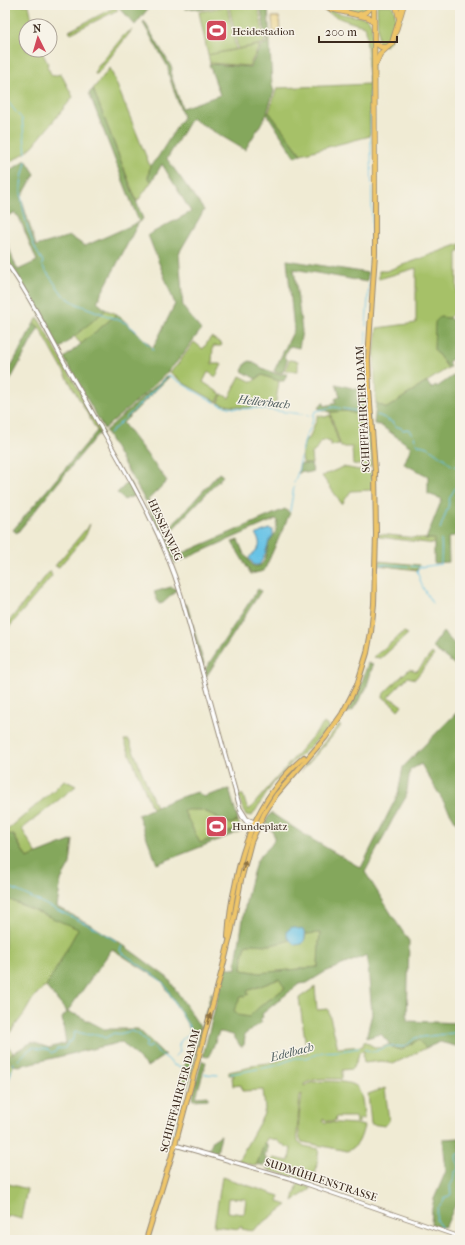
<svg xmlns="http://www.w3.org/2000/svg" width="465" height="1245" viewBox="0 0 465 1245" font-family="'IM FELL French Canon',serif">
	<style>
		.green { fill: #a6c168; stroke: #707643; fill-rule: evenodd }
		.forest { fill: #84a75c; stroke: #60683d; fill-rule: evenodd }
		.sand { fill: #eeda9e; stroke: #94825e }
		.water { fill: #68c3e6; stroke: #527682 }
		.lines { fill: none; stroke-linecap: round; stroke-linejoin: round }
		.stream { stroke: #68c3e6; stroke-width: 1 }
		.minor-casing { stroke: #968a79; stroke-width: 5 }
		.major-casing { stroke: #968a79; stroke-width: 6 }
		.highway-casing { stroke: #968a79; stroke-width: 6 }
		.minor { stroke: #fff; stroke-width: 3 }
		.major { stroke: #eec569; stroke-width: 4 }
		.highway { stroke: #eec569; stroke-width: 4.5 }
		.oneway { fill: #8c7040 }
		.labels { text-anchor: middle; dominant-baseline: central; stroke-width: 3; stroke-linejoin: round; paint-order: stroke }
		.poi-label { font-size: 11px; fill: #3b2a1e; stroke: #f7f3e8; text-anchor: start }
		.street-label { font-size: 11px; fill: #3b2a1e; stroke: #f7f3e8 }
		.water-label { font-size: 12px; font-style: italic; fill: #48585a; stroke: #f7f3e8 }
	</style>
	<rect width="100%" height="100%" fill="#f7f3e8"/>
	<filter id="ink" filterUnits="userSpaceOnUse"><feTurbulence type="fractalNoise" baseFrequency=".025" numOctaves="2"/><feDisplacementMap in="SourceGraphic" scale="8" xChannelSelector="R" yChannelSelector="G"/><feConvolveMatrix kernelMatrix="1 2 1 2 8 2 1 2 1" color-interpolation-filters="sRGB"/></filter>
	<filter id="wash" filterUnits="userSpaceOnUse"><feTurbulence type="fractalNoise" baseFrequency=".012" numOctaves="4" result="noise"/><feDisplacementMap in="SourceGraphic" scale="16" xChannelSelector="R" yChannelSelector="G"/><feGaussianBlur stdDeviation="0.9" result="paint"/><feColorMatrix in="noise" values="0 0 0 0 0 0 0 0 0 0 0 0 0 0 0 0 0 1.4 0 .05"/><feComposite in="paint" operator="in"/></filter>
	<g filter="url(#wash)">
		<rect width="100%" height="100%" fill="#f0ebd4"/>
		<g class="green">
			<polygon points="5,5 29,5 33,25 26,26 26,50 41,50 48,64 47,66 52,76 61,74 73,97 33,146 25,153 5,165 5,100 8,97 5,92"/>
			<polygon points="234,5 258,5 265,43 238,49 229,6"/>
			<path d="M317,5H322C333,15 353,15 367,18L372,25V84H369L370,136L301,154L269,112L277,88L369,84L366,29L364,26C348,22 330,16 317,5Z"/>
			<polygon points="328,5 369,5 366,10 362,12 330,7"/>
			<path d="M377,5H391C400,12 394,39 386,46L380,44L378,41Z"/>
			<polygon points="227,6 236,49 208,55 199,12"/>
			<polygon points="115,7 118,10 71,33 69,31"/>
			<polygon points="132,30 97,74 95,74 96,69 125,34"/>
			<polygon points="260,45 249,66 210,63 208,55"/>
			<polygon points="110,68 150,166 148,178 152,181 137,202 93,89"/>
			<polygon points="460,244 460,251 457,253 457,308 449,318 440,317 434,349 448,368 387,408 376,403 374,355 377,328 416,323 416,268 379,279 379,271 386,271"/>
			<polygon points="106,310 117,314 81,344 74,336"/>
			<polygon points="38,318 103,433 101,434 97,431 39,327 34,323"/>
			<polygon points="211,337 222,344 221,346 213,346 212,364 222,364 216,377 208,372 203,382 221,394 217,402 185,384 170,372 178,364 194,342 203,349"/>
			<polygon points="289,360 298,361 298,371 285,371"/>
			<polygon points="262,375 279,381 275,408 254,406 247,408 230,406 218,403 222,394 229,398 240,376 252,382"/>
			<polygon points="347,411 362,416 370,429 372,467 353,464 352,447 341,447 330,412"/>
			<path d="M318,415L325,417L330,415L339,444L331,446L330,442H328L327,440L320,442L315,451L311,454L312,464H304C300,457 303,446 306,439H309Z"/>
			<polygon points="343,467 371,472 372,490 351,491 342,504 322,476"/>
			<polygon points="90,524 86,535 59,567 55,566"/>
			<polygon points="379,534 426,539 434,539 435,544 379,537"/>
			<polygon points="378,561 419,565 417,570 378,565"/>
			<polygon points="50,571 52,576 5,632 5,626"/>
			<polygon points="404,632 408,634 381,658 373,657 381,651"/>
			<polygon points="432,653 434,655 415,679 408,677 388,697 402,705 398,710 392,704 383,697 384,693 404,674 409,669 417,671"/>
			<polygon points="324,723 329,727 315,742 293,762 272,785 252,816 246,815 242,807 238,795 243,795 246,805 249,810"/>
			<polygon points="339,725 341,726 301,772 302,769"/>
			<polygon points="124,740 129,740 156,807 152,808"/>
			<polygon points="64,780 76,786 22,829 37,855 27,858 14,835 5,833 5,832 54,790"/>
			<polygon points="183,809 202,810 231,824 238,821 240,828 200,843"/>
			<path d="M5,898L79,928L46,987C35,992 30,1004 24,1014C18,1022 11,1031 5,1040Z"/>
			<polygon points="320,932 319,943 318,967 260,973 242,970 243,954 247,944 271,945 291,940 295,945 305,939 306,934"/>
			<polygon points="279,979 285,988 258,1008 249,1017 237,1015 234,1010 241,997 245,996 247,991"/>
			<path d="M315,987L317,1010L328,1009L338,1048L363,1046L364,1041C375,1047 377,1051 389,1044L393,1048L401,1050L418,1040L426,1048L393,1064L382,1061L364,1063L363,1056L364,1051L359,1052C358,1059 356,1063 352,1069L342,1070V1079C329,1079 315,1077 304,1084V1086C306,1085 307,1084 310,1083C319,1080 353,1080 358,1088C363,1096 363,1108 364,1116V1119H359V1123L356,1122L355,1117H336L335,1121H327L323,1118V1122L356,1124L364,1126C361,1137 359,1147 347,1151L302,1142C295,1134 301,1105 302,1094L300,1095L297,1132L298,1141L304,1146L319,1149L314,1184L267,1169V1165L273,1158L289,1161L291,1148L285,1147V1145L281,1144L276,1140L267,1138L256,1166L238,1161L263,1116L265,1109L263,1090L242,1091L241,1085L233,1086L232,1077H234V1075H229V1072L251,1067V1065C258,1064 266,1064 273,1062C286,1058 293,1054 307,1053L299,998Z"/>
			<polygon points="5,1041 13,1053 8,1057 14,1064 5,1087"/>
			<polygon points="385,1088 389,1121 385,1126 371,1124 368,1094"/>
			<path d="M222,1177L280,1196L278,1202L287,1205L252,1231L242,1229V1227H239V1229L214,1226ZM228,1198L246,1199L244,1214L227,1212Z"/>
			<polygon points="5,1183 27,1189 21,1219 7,1215 5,1220"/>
			<polygon points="298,1183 311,1188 311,1189 293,1201"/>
		</g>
		<g class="forest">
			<polygon points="117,5 151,5 135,25"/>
			<polygon points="196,5 224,5 198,10 197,8 186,9 185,7"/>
			<path d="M260,5H268L272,86L274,91L267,113L269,112L301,154L295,157L267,114L245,150L191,118L167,159L204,210L179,253L183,307L201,330C192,341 184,354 175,364C153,388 128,408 104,429L64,358L117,314L153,348L175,304L148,235L191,212L162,164L152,181L148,179L150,166L158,157L183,117L169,76L168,67L143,23L144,21L172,68L171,75L182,108L220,95L209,64L250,67L261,46L267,43Z"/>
			<polygon points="93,89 143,219 139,222 97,302 106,310 59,349 33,301 15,272 5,258 5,235 13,260 18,270 37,261 19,217 14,213 5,217 5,174 26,160 35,174 21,198 36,246 70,236 85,246 139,222 89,93"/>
			<polygon points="287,260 368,273 367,282 294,269 302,331 299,348 290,346 284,357 287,360 283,372 278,373 274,371 294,330"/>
			<polygon points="440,317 449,318 460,325 460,357 458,358 457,356 448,362 450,367 448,368 434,349 435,322"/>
			<polygon points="34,323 39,327 5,390 5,378"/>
			<polygon points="250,361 264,369 277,374 287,374 284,381 279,381 262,375 256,379 242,371 246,363"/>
			<polygon points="460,371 460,534 448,538 449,562 434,563 434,539 426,539 442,499 428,494 428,476 404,464 411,447 380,425 374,424 376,403 387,408 427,382 431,388 436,385 437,387"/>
			<path d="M168,375L169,377L123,423L167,481L148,500L166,532L219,473L223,476L167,535L176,556L285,509L290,513L264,571L251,574L232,542L238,540L243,552L253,566C267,569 266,550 269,542C270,539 273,537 275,534C276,530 277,525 278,521L276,519L175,563L146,502L105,431Z"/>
			<polygon points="336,384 368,392 370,429 362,416 347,411 330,412 318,408 323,402 325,406 336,403 335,399 340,396"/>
			<polygon points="97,431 101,434 97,435 17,533 13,530"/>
			<polygon points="300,464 311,464 313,471 306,473 301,471 300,473 298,473"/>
			<polygon points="129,481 136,495 124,500 117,493"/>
			<polygon points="171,587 177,589 177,590 163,603 159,604 154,592"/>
			<polygon points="258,589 261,591 206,677 204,671"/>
			<polygon points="185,604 187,605 204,664 202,665"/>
			<polygon points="443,632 460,650 460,669 432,647"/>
			<polygon points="368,663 373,665 366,689 352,711 346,713 360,688"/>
			<path d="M460,709V829L421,764L410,770L406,797L393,819L365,872L397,923L409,941L407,1021L460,1023V1058L459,1047L440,1042L426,1048L418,1040L401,1050L393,1048L381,1034L366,1038L372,1014L367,955L325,972L307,983L299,984L262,1014L263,1017L260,1019L262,1022L244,1035L245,1037L244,1045L241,1047L233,1035C228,1034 224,1032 219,1032C215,1040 213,1050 208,1057L203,1056L225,967L236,969V962C242,929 245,895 256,863C259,853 272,849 274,839C275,832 269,828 266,823V820L271,813L313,840L361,868L398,794L403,767ZM303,930L306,934L320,933L319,943L318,967L260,973L242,970L243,954L247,944L271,945L291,940L287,937ZM279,979L285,988L258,1008L249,1017L237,1015L234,1010L241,997L245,996L249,994L247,991Z"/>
			<path d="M229,789L238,820L231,824L202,810H183L200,843L240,828L241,831L157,864L138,815C158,806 177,797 198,792L203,797Z"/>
			<polygon points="5,833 13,835 27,858 73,840 70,864 61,880 57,907 91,925 119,942 168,978 200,1027 197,1036 190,1029 162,981 112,949 67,1012 77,1015 104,1029 138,1029 165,1055 147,1067 122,1042 19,1066 12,1065 8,1056 32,1042 49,1048 66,1043 62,1018 67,1012 46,987 78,929 5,898"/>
			<polygon points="211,993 213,993 186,1092 185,1092 186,1084 183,1079 182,1073 186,1061 194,1055"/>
			<polygon points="202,1060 206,1062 196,1097 208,1096 208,1099 193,1100 192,1099"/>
			<polygon points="221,1135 217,1153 216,1154 208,1151 213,1140"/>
			<polygon points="460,1138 460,1194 446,1226 442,1227 431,1224 432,1208 434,1199 446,1171 443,1139"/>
			<polygon points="265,1142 267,1144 267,1153 265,1154 265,1158 267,1159 264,1166 257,1164"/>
		</g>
		<polygon class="sand" points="272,17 279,17 280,32 273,32"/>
		<g class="water">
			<path d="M270,529L273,530V535C266,544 267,555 259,565H254L249,558C252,553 261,550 259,541C258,539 257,537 256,535L261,532Z"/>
			<path d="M292,927L303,930C306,935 306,938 302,944L295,945L287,937V931Z"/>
		</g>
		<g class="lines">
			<g class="stream">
				<polyline points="371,86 371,133"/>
				<polyline points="5,98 16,112"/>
				<polyline points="17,113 22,119 26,153"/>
				<path d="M26,161C25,170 21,177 21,186C20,205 31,247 43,261L42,265"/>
				<polyline points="43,267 63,295 77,304 126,323 135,330 153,350"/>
				<polyline points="370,279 372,220 371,137"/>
				<polyline points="366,326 369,284"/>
				<polyline points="365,386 365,359 366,331"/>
				<path d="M218,404C230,408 241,410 254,408L309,415"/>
				<polyline points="364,413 366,404 366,392"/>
				<polyline points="313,415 316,411 334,407 344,409 358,411 365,414"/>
				<path d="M377,415C383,416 386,420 392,422L395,426L401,428L403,430L408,429L414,436L416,443L419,445L428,447L443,458H445C447,464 455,467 460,467"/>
				<polyline points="125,419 169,375 189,388 216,403"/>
				<polyline points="109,434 123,420"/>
				<polyline points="294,483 297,475 304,443 306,436 311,427 314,415"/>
				<polyline points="290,511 294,487"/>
				<polyline points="440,529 448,507 450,497 460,480"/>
				<polyline points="379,564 420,567"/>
				<path d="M432,603L422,586L417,571L421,567L441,564C441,556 442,548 441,540"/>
				<polyline points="5,885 95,928 116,941"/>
				<path d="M122,945L120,951L159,979L164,984L167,988L174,1002L190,1028V1032C185,1038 176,1041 180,1051L175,1056"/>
				<polyline points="364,1049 372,1052 389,1046 405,1047 415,1038 453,1033 458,1033 460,1035"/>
				<path d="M18,1060C23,1056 29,1048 34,1047L39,1049H47L52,1053L55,1052L57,1049L65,1048L68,1042L72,1041L75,1032H76L90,1035L94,1034H97L105,1038L114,1033L119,1034L131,1031L140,1035C141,1039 145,1039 147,1043L145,1047L148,1048L151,1046L155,1048L160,1055L167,1058L173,1065L181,1067"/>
				<polyline points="183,1068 191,1068"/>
				<polyline points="205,1074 218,1075"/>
				<polyline points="230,1074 274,1066 295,1058 306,1058 323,1052 340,1051 359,1048"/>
				<polyline points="5,1087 9,1080 14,1062"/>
				<polyline points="178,1119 187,1082"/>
				<polyline points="173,1137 177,1123"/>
				<path d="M441,1227L436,1220L438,1208L442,1204L445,1197L449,1196L451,1194L450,1186C452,1182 456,1177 455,1172L459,1169V1165C457,1162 455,1157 457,1154H460"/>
			</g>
		</g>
	</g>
	<g filter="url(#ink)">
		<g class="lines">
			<defs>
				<g id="minor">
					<path d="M5,261C20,281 32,303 44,325C56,347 68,370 81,392C117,458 159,522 181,595L240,808L247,819L259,824"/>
					<path d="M240,812C243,821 249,825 257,828"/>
					<polyline points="175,1145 289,1178 460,1237"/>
				</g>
				<g id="major">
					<path d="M228,937C229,920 231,903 235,886C244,837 265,790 304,757"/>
					<polyline points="146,1240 175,1145 222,970 232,929 241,880 251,842 264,814 276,795 325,738 342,714 357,685 367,653 371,632 374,604 376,534 375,471 369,389 368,359 375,253 375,199"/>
				</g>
				<g id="highway">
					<polyline points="324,5 331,9 366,17 370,18 374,23"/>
					<polyline points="374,5 375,199"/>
					<polyline points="395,5 397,9 399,18"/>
					<path d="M360,14C366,13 369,11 372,5"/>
					<polyline points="374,42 381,47 388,47"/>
					<polyline points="376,63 380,54 392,43 403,7"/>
				</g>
			</defs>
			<use href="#minor" class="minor-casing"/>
			<use href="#major" class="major-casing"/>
			<use href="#highway" class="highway-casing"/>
			<use href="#minor" class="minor"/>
			<use href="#major" class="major"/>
			<use href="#highway" class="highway"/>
		</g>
		<defs><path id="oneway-solid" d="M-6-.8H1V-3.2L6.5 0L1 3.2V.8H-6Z"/></defs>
		<g class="oneway">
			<use href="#oneway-solid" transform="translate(244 866) rotate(-76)"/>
			<use href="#oneway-solid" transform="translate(209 1019) rotate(-75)"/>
		</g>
	</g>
	<defs>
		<symbol id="stadium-square" viewBox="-11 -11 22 22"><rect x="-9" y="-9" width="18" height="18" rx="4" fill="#d1495b" stroke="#f7f3e8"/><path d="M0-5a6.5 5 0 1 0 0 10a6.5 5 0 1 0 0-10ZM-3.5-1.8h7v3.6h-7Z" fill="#fff"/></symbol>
	</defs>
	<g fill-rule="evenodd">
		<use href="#stadium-square" x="204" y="18" width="25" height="25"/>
		<use href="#stadium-square" x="204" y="814" width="25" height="25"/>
	</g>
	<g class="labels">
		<g class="poi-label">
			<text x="232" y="31">Heidestadion</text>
			<text x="232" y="826">Hundeplatz</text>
		</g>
		<g class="street-label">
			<text transform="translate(363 409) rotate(-93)">SCHIFFFAHRTER DAMM</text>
			<text transform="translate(165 530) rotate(65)">HESSENWEG</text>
			<text transform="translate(180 1091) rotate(-75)">SCHIFFFAHRTER DAMM</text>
			<text transform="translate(321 1180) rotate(18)">SUDMÜHLENSTRASSE</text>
		</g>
		<g class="water-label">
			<text transform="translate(264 402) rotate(6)">Hellerbach</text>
			<text transform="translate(292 1052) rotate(-15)">Edelbach</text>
		</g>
	</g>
	<rect width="465" height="1245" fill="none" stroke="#f7f3e8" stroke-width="20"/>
	<g transform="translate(38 38) rotate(355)"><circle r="19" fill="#f7f3e8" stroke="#aca397"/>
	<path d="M0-3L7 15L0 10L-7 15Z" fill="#d1495b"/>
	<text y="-6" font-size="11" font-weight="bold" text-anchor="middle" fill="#3b2a1e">N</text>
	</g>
	<path d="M319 36v6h78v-6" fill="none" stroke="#3b2a1e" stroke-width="2"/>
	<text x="325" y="36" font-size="12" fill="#3b2a1e" stroke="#f7f3e8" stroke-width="3" paint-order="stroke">200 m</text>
</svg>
